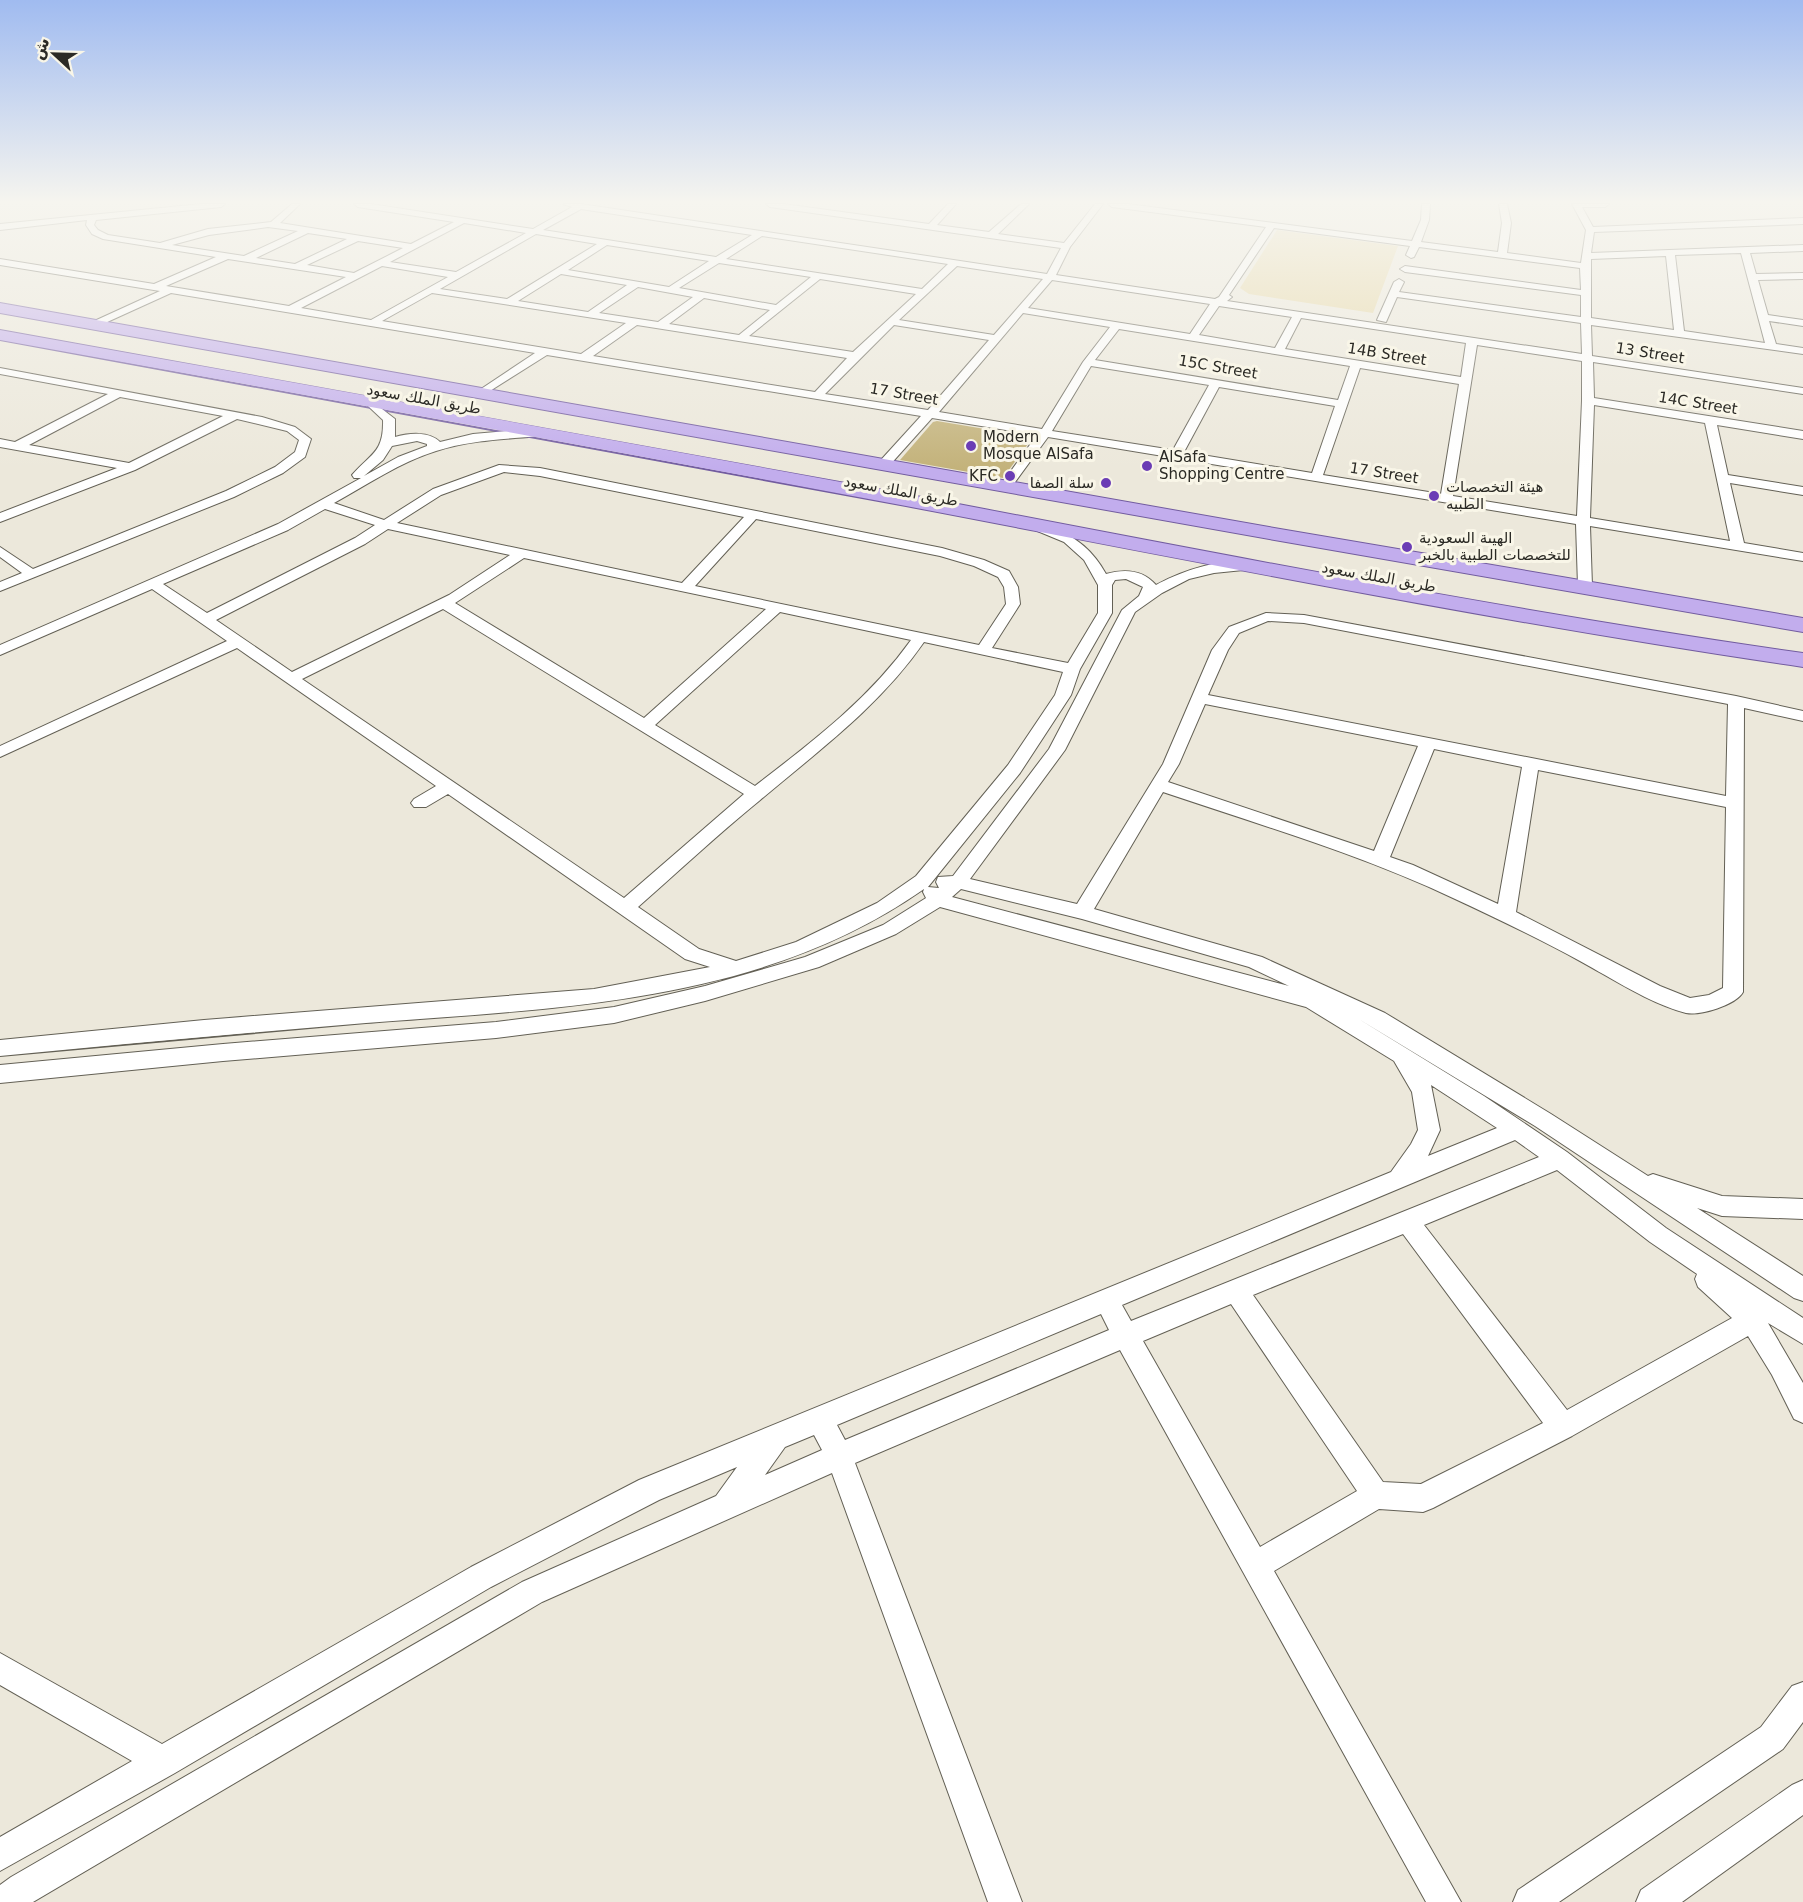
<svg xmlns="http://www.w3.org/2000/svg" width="1803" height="1902" viewBox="0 0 1803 1902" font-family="'DejaVu Sans',Cairo,sans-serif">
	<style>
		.green { fill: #e6d6a2 }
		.building { fill: #c3b27a }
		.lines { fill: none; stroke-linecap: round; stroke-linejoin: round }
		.street-casing { stroke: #636055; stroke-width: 2 }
		.primary-casing { stroke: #725c9f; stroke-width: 2 }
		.street { fill: #fff; fill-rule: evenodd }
		.primary { fill: #c2aded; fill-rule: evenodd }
		.poi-dot { fill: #6b3db5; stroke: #f9f6e8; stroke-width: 2 }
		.labels { text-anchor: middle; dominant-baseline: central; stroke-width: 6; stroke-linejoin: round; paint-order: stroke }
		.far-street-label { font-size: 15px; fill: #2b2a25; stroke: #f9f6e8 }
		.far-poi-label { font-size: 15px; fill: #2b2a25; stroke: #f9f6e8; text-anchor: start }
	</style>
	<rect width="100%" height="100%" fill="#ece8db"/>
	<polygon class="green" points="1277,230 1398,246 1373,313 1249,294 1240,288"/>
	<polygon class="building" points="937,421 1033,437 1003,478 900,460 933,422"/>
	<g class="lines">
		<defs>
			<g id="street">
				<path d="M201,204H225L221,207L96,220L94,225L98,230L108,235L160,243L208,229L271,222L292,204H300L280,223L411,244L454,222L358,207L354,204H371L533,229L572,207L563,204H581L1047,274L1061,248L770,207L766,204H784L929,224L948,204H956L937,225L989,232L1021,204H1029L998,234L1064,243L1095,204H1103L1070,247L1056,275L1215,299L1219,297L1266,227L1112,207L1108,204H1128L1412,241L1421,220L1422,204H1430L1429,220L1421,242L1498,252L1502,223L1499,204H1507L1511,223L1507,253L1581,263L1586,230L1572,204H1609L1605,207H1582L1593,227L1803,218V224L1594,232L1591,253L1803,245V251L1750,253L1756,274L1803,273V279L1758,280L1768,315L1803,320V326L1769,321L1776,344L1803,348V354L1591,325L1592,356L1803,388V394L1593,362L1594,398L1803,431V439L1717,425L1728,475L1803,487V495L1730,483L1744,543L1803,553V561L1590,526L1592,586L1585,590L1578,586L1576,524L1048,437L1010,489L1006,490L1000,486L1037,435L932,418L888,467H880V461L921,416L547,355L482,396L476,393L478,391L535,353L171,293L94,328L90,327V323L160,291L0,265V259L154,284L216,257L103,239L92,234L86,225L87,220L0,230V224ZM581,209L752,235L716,257L543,230ZM464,223L526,233L456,272L390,262ZM268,227L298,231L244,256L172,245L209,235ZM1274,228L1410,246L1406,255L1411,258L1414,257L1419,247L1580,268L1581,290L1405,266L1400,269L1405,272L1581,295V317L1399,292L1404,282L1399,279L1394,282L1377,320L1386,322L1397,297L1581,323L1582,354L1227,301L1232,297L1229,295ZM308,233L347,239L295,264L256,258ZM536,234L597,244L507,299L440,289ZM762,236L948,264L922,289L726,259ZM358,241L403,248L354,273L307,265ZM607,245L709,261L669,287L568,270ZM1741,253L1765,343L1684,331L1675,255ZM1666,256L1674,330L1591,318V259ZM228,259L346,277L289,306L166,286ZM719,263L811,277L776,305L679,288ZM382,266L448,277L371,320L301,308ZM957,266L1043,279L994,335L899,320ZM561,274L627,285L588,312L518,301ZM820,279L916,294L853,352L749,336ZM1052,280L1210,304L1190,334L1028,308ZM638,287L693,297L658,322L599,313ZM432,293L626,323L581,354L382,321ZM704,298L770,310L739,335L669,324ZM1219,306L1292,317L1275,348L1199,335ZM1023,313L1110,327L1083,362L1042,429L939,412ZM1301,318L1466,343L1461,377L1285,349ZM637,325L847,358L815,392L593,356ZM894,325L989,340L928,410L825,394ZM1119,329L1350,366L1338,400L1095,360ZM1477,345L1582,361V401L1577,516L1453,496ZM1091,366L1209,385L1173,450L1052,431ZM1360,368L1459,384L1441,494L1323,475ZM1219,387L1335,406L1312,473L1184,452ZM1594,405L1705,423L1730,541L1590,518Z"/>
				<path d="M0,368L262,417L295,427L311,439L305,457L283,473L234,497L0,591V582L22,573L0,557V547L33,569L226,491L275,467L295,452L299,440L287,431L237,419L135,470L0,522V513L117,468L0,447V439L15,442L108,394L0,374ZM120,397L223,416L129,463L29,445Z"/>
				<path d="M373,402L395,419V437C409,433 429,431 440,442L473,434L541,428L547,432L541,436C506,439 470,440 436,451C400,462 367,485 334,503L384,520L433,489L499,465L540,468L942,548L984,560L1009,571L1018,587L1020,604L992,648L1068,663L1098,613V585L1084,560L1064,542L1035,530L1033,527L1035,524C1042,522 1047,525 1053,528C1078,538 1093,551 1106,574C1124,569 1142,569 1156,585C1181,571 1225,556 1253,563L1255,566L1253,569L1214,573L1189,579L1162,593L1135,612L1065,750L970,879L1077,904L1163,764L1212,650L1229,627L1266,613L1304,615L1736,696L1803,711V721L1744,708L1743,992C1736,1005 1700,1016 1686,1013C1649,1003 1613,979 1580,961C1538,938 1496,918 1453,898C1360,854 1260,825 1163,792L1094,909L1262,957L1385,1013L1551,1114L1648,1176L1653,1174L1722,1196L1803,1199V1219L1722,1216L1697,1208L1803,1276V1301L1794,1298L1535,1126L1357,1018L1484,1096L1567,1152L1666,1228L1803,1318V1344L1768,1323L1803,1383V1423L1794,1419L1772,1375L1748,1336L1572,1436L1433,1508L1423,1512L1379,1509L1274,1571L1461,1902H1426L1120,1350L855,1463L1022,1902H988L832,1473L542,1602L33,1902H0V1885L11,1877L522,1582L716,1496L737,1467L659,1500L491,1587L175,1773L0,1871V1837L132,1761L0,1685V1653L162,1744L471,1567L639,1480L1391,1172L1411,1144L1418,1130L1412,1092L1394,1061L1306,1007L940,907L896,934L819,967L705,1001L614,1023L496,1038L223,1061L0,1083V1065L223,1044L496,1022L614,1007L705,986L805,957L883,925L926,898L923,892L924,889C760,1004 558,1008 366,1023C244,1033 122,1044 0,1056V1040L204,1020L594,989L710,967L685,959L448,794L426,807H414L411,803L414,799L436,786L237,648L0,757V746L227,641L152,589L0,655V645L278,524L361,478H354L352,475C370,454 384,453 383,420L367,405ZM417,441L427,444V446L398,457L364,476L383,460L392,446ZM504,472L540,476L744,517L682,583L397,523L441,495ZM325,509L375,525L355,538L207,613L163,584L288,530ZM756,519L940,556L974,566L998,577L1004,587L1006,604L979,645L695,586ZM388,529L510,555L449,595L292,672L216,620L365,544ZM524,558L766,609L644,718L455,603ZM1126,579L1143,587L1139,596L1122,610L1049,749L953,876L938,877L936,882L939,888L928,887L1020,773L1071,695L1080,669L1112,613V585L1115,580ZM443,609L744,794L624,898L302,679ZM780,612L911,640C869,699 812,742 755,786L655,725ZM1268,621L1304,623L1728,704L1726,796L1208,695L1228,650L1239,633ZM924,642L1063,672L1055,695L1008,765L916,876L877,903L796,942L736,961L699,949L638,907C678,872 717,835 759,801C818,751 879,707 924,642ZM1205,704L1418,746L1374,851L1168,782L1179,764ZM1434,749L1522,767L1498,904L1413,865L1390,857ZM1538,770L1726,807L1723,988L1709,995L1690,998L1660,986L1516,912ZM961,889L1082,919L1249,967L1289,986L952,897ZM1431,1085L1497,1128L1428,1156L1440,1130ZM1515,1140L1539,1157L1131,1321L1122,1305ZM1557,1170L1650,1242L1697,1274L1695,1279L1698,1287L1732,1318L1567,1410L1424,1225ZM1403,1234L1543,1423L1421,1484L1383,1482L1253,1295ZM1231,1304L1357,1491L1260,1547L1143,1341ZM1101,1314L1109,1330L845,1440L837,1425ZM814,1435L822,1450L765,1475L785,1447Z"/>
				<polygon points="1803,1682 1803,1722 1783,1749 1559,1902 1513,1902 1518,1890 1761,1727 1792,1686"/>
				<polygon points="1803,1780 1803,1815 1682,1902 1636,1902 1641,1890 1792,1785"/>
			</g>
			<g id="primary">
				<polygon points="0,303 1286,530 1803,618 1803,632 1286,542 0,313"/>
				<path d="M0,330C302,384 604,438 906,494C1204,551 1502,610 1803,653V667C1502,623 1204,563 906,506C604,449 302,394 0,340Z"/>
			</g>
		</defs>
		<use href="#street" class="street-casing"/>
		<use href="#primary" class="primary-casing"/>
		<use href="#street" class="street"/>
		<use href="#primary" class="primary"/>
	</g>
	<linearGradient id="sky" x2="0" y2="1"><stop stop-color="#a0bbf0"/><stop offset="0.43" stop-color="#f6f5ef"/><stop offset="1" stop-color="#f6f5ef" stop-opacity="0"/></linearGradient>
	<rect width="1803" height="470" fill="url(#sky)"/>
	<g class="poi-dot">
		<circle cx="971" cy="446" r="6"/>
		<circle cx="1147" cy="466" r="6"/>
		<circle cx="1010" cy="476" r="6"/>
		<circle cx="1106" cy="483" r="6"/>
		<circle cx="1434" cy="496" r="6"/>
		<circle cx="1407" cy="547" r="6"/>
	</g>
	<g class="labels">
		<g class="far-street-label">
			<text transform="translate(1650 353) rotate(9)">13 Street</text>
			<text transform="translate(1387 354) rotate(9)">14B Street</text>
			<text transform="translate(1218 367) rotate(10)">15C Street</text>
			<text transform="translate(904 394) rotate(10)">17 Street</text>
			<text transform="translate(424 399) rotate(10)">طريق الملك سعود</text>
			<text transform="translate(1698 403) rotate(9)">14C Street</text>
			<text transform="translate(1384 473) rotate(9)">17 Street</text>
			<text transform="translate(901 491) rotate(10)">طريق الملك سعود</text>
			<text transform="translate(1379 577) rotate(10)">طريق الملك سعود</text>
		</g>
		<g class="far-poi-label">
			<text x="983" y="437">Modern<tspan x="983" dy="17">Mosque AlSafa</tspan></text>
			<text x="1159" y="457">AlSafa<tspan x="1159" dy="17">Shopping Centre</tspan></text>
			<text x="998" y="476" text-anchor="end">KFC</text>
			<text x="1094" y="483" text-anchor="end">سلة الصفا</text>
			<text x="1446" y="487">هيئة التخصصات<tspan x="1446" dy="17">الطبيه</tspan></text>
			<text x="1419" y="538">الهيىة السعودية<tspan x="1419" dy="17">للتخصصات الطبية بالخبر</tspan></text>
		</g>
	</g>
	<g transform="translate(54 54) rotate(292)" stroke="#f9f6e8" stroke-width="4.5" paint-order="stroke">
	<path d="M0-4.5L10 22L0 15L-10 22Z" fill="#2b2a25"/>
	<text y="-9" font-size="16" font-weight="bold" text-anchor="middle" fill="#2b2a25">ش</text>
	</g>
</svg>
